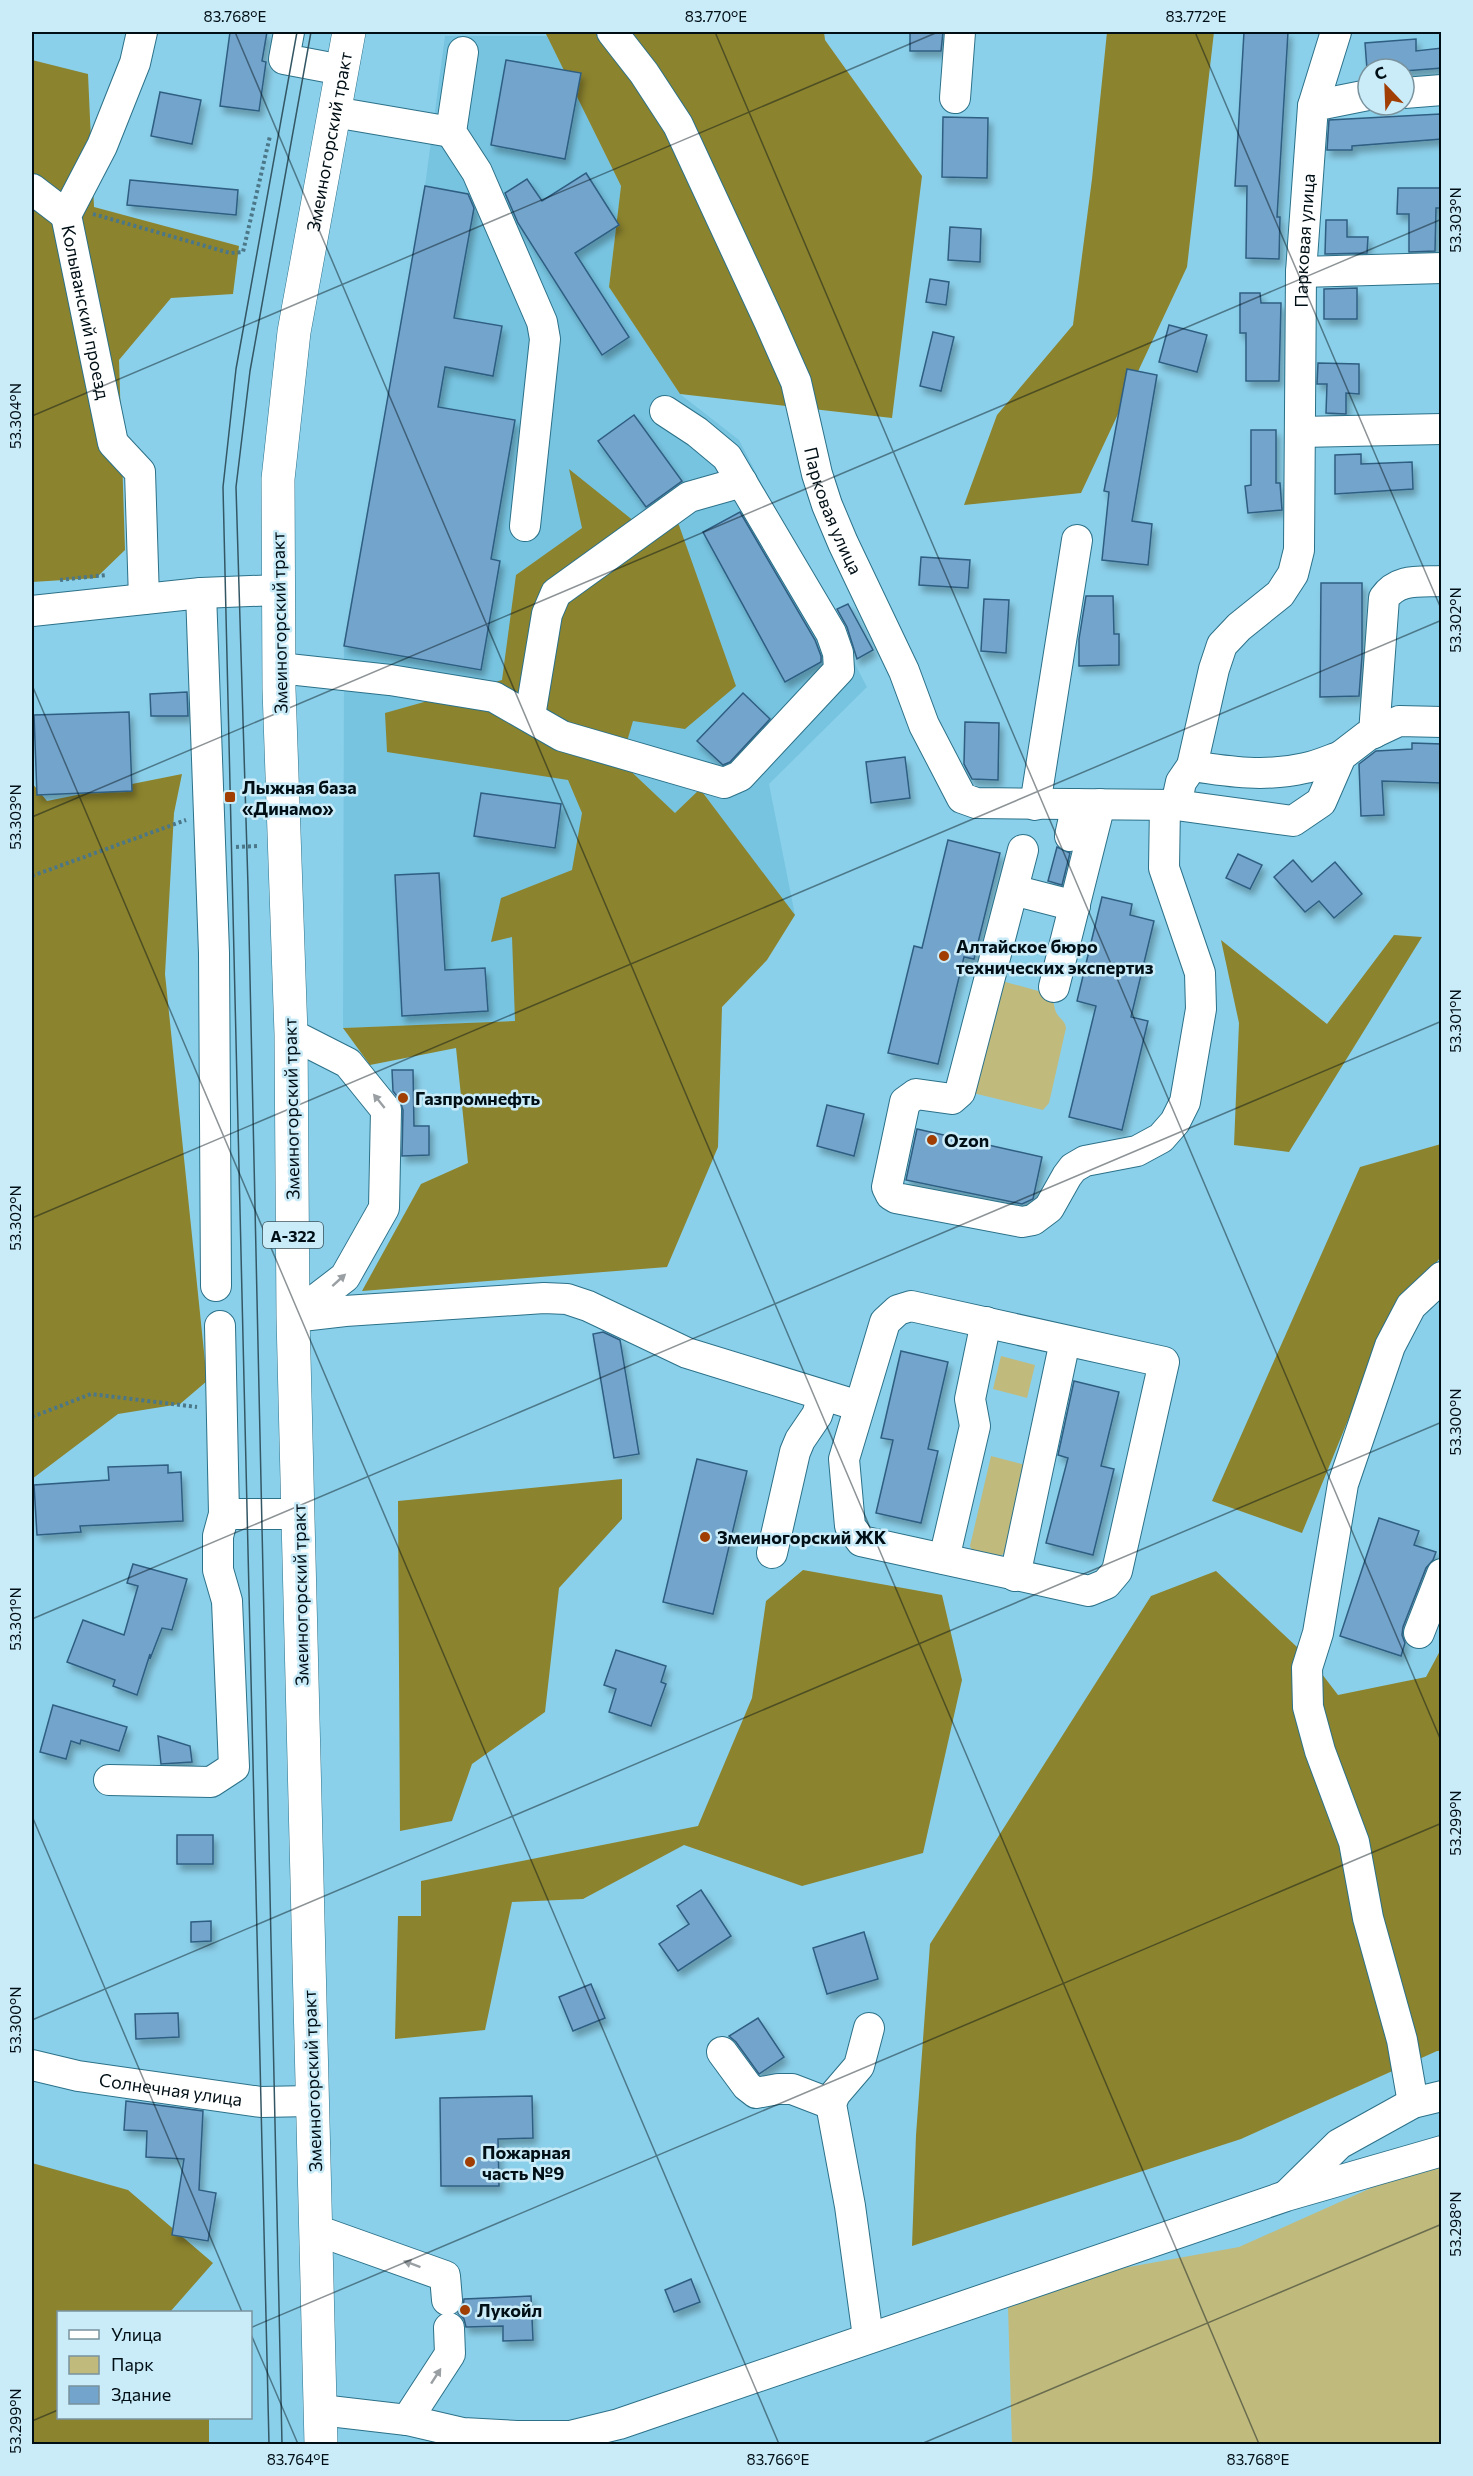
<svg xmlns="http://www.w3.org/2000/svg" width="1473" height="2476" viewBox="0 0 1473 2476" font-family="Commissioner,sans-serif">
	<style>
		.built { fill: #77c4e1 }
		.green { fill: #c0ba7d }
		.forest { fill: #8c832e }
		.building { fill: #73a4cb; stroke: #2f5e82; stroke-width: 1.5; filter: url(#shadow) }
		.lines { fill: none; stroke-linecap: round; stroke-linejoin: round }
		.minor-casing { stroke: #2b7189; stroke-width: 32 }
		.highway-casing { stroke: #2b7189; stroke-width: 34 }
		.path { stroke: #4b7788; stroke-width: 4; stroke-dasharray: 3 3; stroke-linecap: butt }
		.minor { stroke: #fff; stroke-width: 30 }
		.highway { stroke: #fff; stroke-width: 33 }
		.tram { stroke: #345765; stroke-width: 1.5 }
		.oneway { fill: #999fa2 }
		.ticks { fill: none; stroke: #000f16; stroke-width: 1.5; stroke-opacity: 0.45 }
		.poi-dot { fill: #a13e03; stroke: #caebf8; stroke-width: 2 }
		.labels { text-anchor: middle; dominant-baseline: central; stroke-width: 5; stroke-linejoin: round; paint-order: stroke }
		.shield { fill: #caebf8; stroke: #3d515a; stroke-width: 1.5 }
		.shield-label { font-size: 16px; font-weight: bold; fill: #000f16 }
		.street-label { font-size: 18px; fill: #000f16; stroke: #caebf8 }
		.poi-label { font-size: 18px; font-weight: bold; fill: #000f16; stroke: #caebf8; text-anchor: start }
		.neatline { fill: none; stroke: #000f16; stroke-width: 2 }
		.ticks-label { font-size: 15px; text-anchor: middle; fill: #000f16 }
	</style>
	<defs>
		<filter id="shadow"><feDropShadow dx="3.5" dy="6" stdDeviation="3" flood-color="#0004"/></filter>
	</defs>
	<rect width="100%" height="100%" fill="#8bd0ea"/>
	<polygon class="built" points="445,36 547,36 621,186 609,287 680,394 739,440 867,687 769,784 795,915 515,1021 343,1028 344,646 425,186"/>
	<g class="green">
		<path d="M1002,981L1049,994C1055,1000 1053,1005 1056,1012C1059,1019 1065,1020 1066,1028L1049,1103L1043,1110L973,1093Z"/>
		<polygon points="1001,1356 1035,1365 1027,1398 993,1389"/>
		<polygon points="991,1456 1029,1466 1005,1553 998,1557 973,1552 970,1546"/>
		<polygon points="1441,2167 1441,2444 1012,2444 1008,2307 1118,2269 1239,2247 1380,2184"/>
	</g>
	<g class="forest">
		<polygon points="545,32 824,32 825,40 922,176 892,418 680,394 609,287 621,186"/>
		<polygon points="1107,32 1214,32 1187,267 1081,493 964,505 997,415 1073,325 1092,179"/>
		<polygon points="32,60 88,74 94,207 239,246 233,294 171,298 119,360 125,550 96,578 32,582"/>
		<polygon points="569,469 655,538 675,514 736,686 685,729 633,721 621,762 675,813 700,789 795,915 767,960 722,1007 718,1147 667,1267 362,1291 421,1184 468,1163 456,1048 370,1065 343,1028 515,1021 512,937 491,942 501,898 572,870 582,813 568,780 387,752 385,713 502,680 516,575 582,528"/>
		<polygon points="182,774 174,813 165,974 207,1381 180,1404 118,1414 32,1479 32,783 47,801"/>
		<polygon points="1394,935 1422,937 1289,1152 1234,1145 1239,1023 1221,940 1327,1024"/>
		<polygon points="1441,1144 1441,1257 1392,1312 1302,1533 1212,1501 1360,1167"/>
		<polygon points="622,1479 622,1519 559,1588 545,1712 472,1764 452,1821 400,1831 398,1501"/>
		<polygon points="803,1570 942,1595 962,1680 923,1853 802,1886 684,1845 583,1899 512,1902 485,2030 395,2039 398,1916 421,1916 421,1881 698,1826 752,1698 766,1601"/>
		<polygon points="1216,1571 1312,1661 1338,1695 1426,1677 1441,1649 1441,2051 1437,2051 1241,2139 912,2246 916,2135 930,1944 1151,1596"/>
		<polygon points="32,2163 128,2190 213,2263 170,2312 58,2312 58,2418 209,2418 209,2444 32,2444"/>
	</g>
	<g class="building">
		<polygon points="230,32 267,32 262,61 266,62 259,111 220,106"/>
		<polygon points="910,32 943,32 941,51 910,51"/>
		<polygon points="1244,32 1288,32 1277,217 1280,217 1279,259 1246,258 1247,186 1235,186"/>
		<polygon points="1416,39 1416,51 1442,48 1442,68 1404,71 1404,69 1367,69 1365,43"/>
		<polygon points="506,60 581,73 565,159 491,145"/>
		<polygon points="160,92 201,100 192,144 151,136"/>
		<polygon points="1440,114 1442,139 1352,146 1352,150 1327,150 1329,120"/>
		<polygon points="943,117 988,118 987,178 942,177"/>
		<polygon points="586,173 619,225 575,253 629,337 602,355 518,223 505,193 527,179 542,201"/>
		<polygon points="130,180 238,190 236,215 127,205"/>
		<polygon points="425,186 468,194 474,208 454,318 502,326 493,376 445,367 438,407 515,420 491,559 500,561 481,670 344,646"/>
		<polygon points="1398,188 1442,188 1442,208 1436,208 1435,251 1409,252 1409,214 1397,214"/>
		<polygon points="1326,220 1347,220 1347,237 1368,237 1367,253 1325,254"/>
		<polygon points="950,227 981,229 980,262 948,260"/>
		<polygon points="930,279 949,282 946,305 926,302"/>
		<polygon points="1357,288 1357,319 1324,319 1324,289"/>
		<polygon points="1240,293 1260,293 1261,303 1281,303 1279,381 1246,381 1246,333 1240,333"/>
		<polygon points="1169,325 1207,335 1197,372 1159,362"/>
		<polygon points="933,332 954,337 941,391 920,386"/>
		<polygon points="1318,363 1359,364 1359,394 1346,393 1346,414 1326,413 1327,384 1317,384"/>
		<polygon points="1127,369 1157,375 1132,521 1152,524 1148,565 1102,560 1109,492 1104,491"/>
		<polygon points="634,415 682,481 646,507 598,441"/>
		<polygon points="1251,430 1276,430 1276,483 1280,483 1282,510 1248,513 1245,486 1251,485"/>
		<polygon points="1361,454 1361,464 1412,462 1413,489 1335,494 1335,455"/>
		<polygon points="740,512 815,640 821,656 821,662 785,682 703,532"/>
		<polygon points="921,557 970,560 968,588 919,585"/>
		<polygon points="1321,583 1362,583 1362,656 1359,696 1320,697"/>
		<polygon points="1086,596 1113,596 1114,634 1119,634 1119,665 1079,666 1079,639"/>
		<polygon points="984,599 1009,600 1006,653 981,651"/>
		<polygon points="848,604 873,650 857,659 847,627 837,609"/>
		<polygon points="187,692 188,716 151,716 150,694"/>
		<polygon points="743,693 770,719 730,762 723,765 697,741"/>
		<polygon points="129,712 132,791 37,795 34,715"/>
		<polygon points="965,722 999,723 998,780 972,779 964,764"/>
		<polygon points="1412,743 1442,744 1442,783 1382,781 1384,815 1361,816 1359,764 1376,751 1412,749"/>
		<polygon points="905,757 910,798 871,803 866,762"/>
		<polygon points="481,793 561,804 555,848 474,836"/>
		<polygon points="948,840 1000,853 974,959 964,957 938,1064 888,1053 914,946 922,948"/>
		<polygon points="1057,847 1070,853 1062,885 1048,881"/>
		<polygon points="1238,854 1262,865 1250,889 1226,878"/>
		<polygon points="1293,860 1312,882 1335,862 1362,894 1334,918 1319,901 1305,912 1274,877"/>
		<polygon points="439,873 445,970 485,968 488,1011 402,1016 395,875"/>
		<polygon points="1102,897 1132,904 1130,915 1154,921 1131,1017 1148,1021 1122,1130 1069,1117 1096,1006 1077,1001"/>
		<polygon points="392,1070 413,1070 414,1126 429,1126 429,1155 402,1156 403,1110 400,1100 393,1091"/>
		<polygon points="827,1105 864,1114 854,1156 817,1146"/>
		<polygon points="917,1129 1042,1157 1033,1199 1022,1204 906,1180"/>
		<polygon points="603,1332 620,1340 639,1454 614,1458 593,1334"/>
		<polygon points="901,1351 948,1362 928,1449 938,1451 921,1523 876,1513 893,1440 881,1438"/>
		<polygon points="1074,1381 1119,1392 1101,1466 1114,1469 1093,1555 1046,1543 1068,1458 1058,1455"/>
		<polygon points="697,1459 747,1471 713,1614 663,1602"/>
		<polygon points="168,1465 168,1473 181,1472 183,1521 80,1526 81,1532 37,1535 34,1485 109,1480 108,1467"/>
		<polygon points="1379,1518 1419,1531 1414,1545 1436,1552 1433,1560 1426,1568 1403,1627 1402,1635 1405,1643 1401,1656 1340,1636"/>
		<polygon points="133,1564 187,1579 172,1630 162,1628 150,1659 150,1654 137,1695 113,1686 115,1680 67,1662 83,1620 124,1635 138,1586 127,1583"/>
		<polygon points="616,1650 666,1666 661,1682 666,1684 651,1726 609,1712 616,1689 604,1685"/>
		<polygon points="53,1705 127,1727 119,1751 81,1740 80,1744 71,1741 66,1759 40,1752"/>
		<polygon points="158,1736 190,1746 192,1762 161,1764"/>
		<rect x="177" y="1835" width="36" height="29"/>
		<polygon points="701,1890 731,1936 678,1971 659,1944 689,1924 677,1906"/>
		<polygon points="211,1921 211,1941 191,1942 191,1922"/>
		<polygon points="864,1932 878,1979 827,1994 813,1948"/>
		<polygon points="591,1984 605,2018 573,2031 559,1997"/>
		<polygon points="178,2013 179,2037 136,2039 135,2014"/>
		<polygon points="758,2018 784,2057 759,2074 736,2042 729,2036"/>
		<polygon points="532,2096 533,2138 498,2139 499,2186 441,2186 440,2098"/>
		<polygon points="126,2101 203,2111 199,2190 216,2193 208,2241 172,2235 184,2159 146,2157 147,2131 124,2130"/>
		<polygon points="691,2279 700,2302 674,2312 665,2290"/>
		<polygon points="531,2296 533,2340 503,2341 503,2326 466,2327 464,2319 458,2313 463,2307 464,2299"/>
	</g>
	<g class="lines">
		<defs>
			<g id="minor">
				<path id="s1" d="M142,32L135,63L102,146L66,215L113,443L140,472L144,599"/>
				<polyline points="289,32 284,59 342,70"/>
				<path id="s2" d="M612,32L644,73L678,125L769,321L796,382L817,474L827,505L843,543L904,671L924,725L962,798L976,803L1176,805L1181,782L1192,766L1214,669L1222,645L1239,627L1280,594L1293,574L1299,550L1301,272L1313,106L1368,95"/>
				<polyline points="463,52 451,132 477,172 542,322 545,339 525,526"/>
				<polyline points="1404,93 1442,90"/>
				<polyline points="955,98 960,32"/>
				<polyline points="1313,106 1336,32"/>
				<polyline points="334,112 451,132"/>
				<polyline points="32,189 66,215"/>
				<polyline points="1301,272 1442,268"/>
				<polyline points="1300,432 1442,429"/>
				<polyline points="201,593 214,953 216,1286"/>
				<polyline points="32,611 201,593 278,590"/>
				<polyline points="279,668 390,680 494,697 562,736 724,783 740,776 839,670 838,653 831,633 727,457 697,432 665,411"/>
				<polyline points="530,716 547,614 556,593 689,497 742,482"/>
				<path d="M1374,733L1384,598C1398,578 1419,582 1442,581"/>
				<path d="M1192,766C1230,772 1267,777 1305,768C1317,766 1330,760 1341,756"/>
				<polyline points="1035,805 1077,540"/>
				<polyline points="1176,805 1293,821 1321,802 1341,756 1367,736 1399,721 1442,722"/>
				<polyline points="1070,836 1077,804"/>
				<polyline points="1023,850 960,1092 952,1099 916,1094 905,1102 887,1187 891,1195 896,1198 1022,1222 1033,1220 1049,1208 1067,1176 1073,1168 1085,1161 1137,1151 1161,1138 1175,1122 1185,1102 1201,1009 1200,973 1164,868 1165,805"/>
				<polyline points="1013,890 1075,906"/>
				<polyline points="1054,987 1100,804"/>
				<polyline points="291,1034 348,1063 386,1110 384,1208 345,1277 293,1317"/>
				<polygon points="911,1306 1164,1362 1117,1571 1106,1584 1089,1591 861,1541 850,1526 844,1459 885,1322 898,1310"/>
				<polyline points="293,1317 345,1311 544,1298 567,1299 588,1306 687,1353 859,1406"/>
				<polyline points="224,1514 298,1514"/>
				<polyline points="772,1553 795,1452 800,1440 817,1415 823,1396"/>
				<polyline points="944,1559 975,1426 970,1399 986,1322"/>
				<polyline points="1015,1576 1065,1341"/>
				<polyline points="1419,1633 1442,1574"/>
				<polyline points="109,1780 211,1782 234,1767 227,1601 218,1570 218,1536 224,1514 220,1326"/>
				<polyline points="722,2052 747,2086 756,2093 778,2089 792,2089 831,2104"/>
				<path id="s3" d="M32,2065L78,2076L261,2102L311,2101"/>
				<polyline points="1413,2103 1402,2040 1368,1918 1354,1842 1320,1751 1308,1707 1307,1668 1318,1633 1343,1484 1390,1346 1411,1306 1442,1277"/>
				<polyline points="1288,2194 1339,2144 1413,2103 1442,2096"/>
				<polyline points="316,2230 445,2276 447,2300"/>
				<polyline points="868,2337 850,2206 831,2104 835,2094 859,2066 869,2028"/>
				<polyline points="321,2410 407,2420 463,2433 517,2436 570,2436 619,2424 1286,2196 1442,2151"/>
				<polyline points="407,2420 450,2354 449,2328"/>
			</g>
			<g id="highway">
				<path id="s4" d="M321,2444L293,1317L291,1034L279,689L278,479L294,332L349,32"/>
			</g>
		</defs>
		<use href="#minor" class="minor-casing"/>
		<use href="#highway" class="highway-casing"/>
		<g class="path">
			<polyline points="93,214 230,253 243,252 270,136"/>
			<polyline points="60,580 106,575"/>
			<polyline points="236,847 258,846"/>
			<polyline points="32,876 186,820"/>
			<polyline points="32,1417 91,1394 197,1407"/>
		</g>
		<use href="#minor" class="minor"/>
		<use href="#highway" class="highway"/>
		<g class="tram">
			<polyline points="269,2444 223,487 236,369 297,32"/>
			<polyline points="282,2444 248,886 236,487 250,371 311,32"/>
		</g>
	</g>
	<defs><path id="oneway-solid" d="M-6-.8H1V-3.2L6.5 0L1 3.2V.8H-6Z" transform="scale(1.5)"/></defs>
	<g class="oneway">
		<use href="#oneway-solid" transform="translate(379 1101) rotate(-129)"/>
		<use href="#oneway-solid" transform="translate(339 1280) rotate(-42)"/>
		<use href="#oneway-solid" transform="translate(412 2264) rotate(-160)"/>
		<use href="#oneway-solid" transform="translate(436 2376) rotate(-57)"/>
	</g>
	<path class="ticks" d="M235,32L1259,2444M715,32L1442,1743M1195,32L1442,611M32,416L938,32M32,685L779,2444M32,817L1442,219M32,1218L1442,620M32,1619L1442,1021M32,1816L242,2312M32,2020L1442,1422M250,2328L1442,1823M250,2332L298,2444M32,2421L58,2410M921,2444L1442,2224"/>
	<g class="poi-dot">
		<rect x="224" y="791" width="12" height="12" rx="3"/>
		<circle cx="944" cy="956" r="6"/>
		<circle cx="403" cy="1098" r="6"/>
		<circle cx="932" cy="1140" r="6"/>
		<circle cx="705" cy="1537" r="6"/>
		<circle cx="470" cy="2162" r="6"/>
		<circle cx="465" cy="2310" r="6"/>
	</g>
	<g class="labels">
		<rect class="shield" x="263" y="1222" width="60" height="26" rx="4.5"/>
		<g class="shield-label">
			<text x="293" y="1235">А-322</text>
		</g>
		<g class="street-label">
			<text stroke="none"><textPath href="#s4" startOffset="2307">Змеиногорский тракт</textPath></text>
			<text stroke="none"><textPath href="#s2" startOffset="1665">Парковая улица</textPath></text>
			<text stroke="none"><textPath href="#s1" startOffset="298">Колыванский проезд</textPath></text>
			<text stroke="none"><textPath href="#s2" startOffset="531">Парковая улица</textPath></text>
			<text transform="translate(279 623) rotate(-91)">Змеиногорский тракт</text>
			<text transform="translate(291 1109) rotate(-91)">Змеиногорский тракт</text>
			<text transform="translate(300 1595) rotate(-91)">Змеиногорский тракт</text>
			<text transform="translate(312 2081) rotate(-92)">Змеиногорский тракт</text>
			<text stroke="none"><textPath href="#s3" startOffset="141">Солнечная улица</textPath></text>
		</g>
		<g class="poi-label">
			<text x="242" y="787">Лыжная база<tspan x="242" dy="21">«Динамо»</tspan></text>
			<text x="956" y="946">Алтайское бюро<tspan x="956" dy="21">технических экспертиз</tspan></text>
			<text x="415" y="1098">Газпромнефть</text>
			<text x="944" y="1140">Ozon</text>
			<text x="717" y="1537">Змеиногорский ЖК</text>
			<text x="482" y="2152">Пожарная<tspan x="482" dy="21">часть №9</tspan></text>
			<text x="477" y="2310">Лукойл</text>
		</g>
	</g>
	<rect width="1473" height="2476" fill="none" stroke="#caebf8" stroke-width="66"/>
	<rect x="57" y="2311" width="195" height="108" fill="#caebf8" stroke="#79939e" stroke-width="1.5"/>
	<rect x="69" y="2330" width="30" height="9" fill="#ffffff" stroke="#79939e" stroke-width="1.5"/>
	<text x="111" y="2341" font-size="18" fill="#000f16">Улица</text>
	<rect x="69" y="2356" width="30" height="18" fill="#c0ba7d" stroke="#79939e" stroke-width="1.5"/>
	<text x="111" y="2371" font-size="18" fill="#000f16">Парк</text>
	<rect x="69" y="2386" width="30" height="18" fill="#73a4cb" stroke="#79939e" stroke-width="1.5"/>
	<text x="111" y="2401" font-size="18" fill="#000f16">Здание</text>
	<g transform="translate(1386 87) rotate(337)"><circle r="28" fill="#caebf8" stroke="#79939e" stroke-width="1.5"/>
	<path d="M0-4.5L10 22L0 15L-10 22Z" fill="#a13e03"/>
	<text y="-9" font-size="16" font-weight="bold" text-anchor="middle" fill="#000f16">С</text>
	</g>
	<rect x="33" y="33" width="1407" height="2410" class="neatline"/>
	<g class="ticks-label">
		<text x="235" y="22">83.768°E</text>
		<text x="716" y="22">83.770°E</text>
		<text x="1196" y="22">83.772°E</text>
		<text transform="translate(1456 220) rotate(-90)" y="5">53.303°N</text>
		<text transform="translate(16 416) rotate(-90)" y="5">53.304°N</text>
		<text transform="translate(1456 620) rotate(-90)" y="5">53.302°N</text>
		<text transform="translate(16 817) rotate(-90)" y="5">53.303°N</text>
		<text transform="translate(1456 1021) rotate(-90)" y="5">53.301°N</text>
		<text transform="translate(16 1218) rotate(-90)" y="5">53.302°N</text>
		<text transform="translate(1456 1422) rotate(-90)" y="5">53.300°N</text>
		<text transform="translate(16 1619) rotate(-90)" y="5">53.301°N</text>
		<text transform="translate(1456 1823) rotate(-90)" y="5">53.299°N</text>
		<text transform="translate(16 2020) rotate(-90)" y="5">53.300°N</text>
		<text transform="translate(1456 2224) rotate(-90)" y="5">53.298°N</text>
		<text transform="translate(16 2421) rotate(-90)" y="5">53.299°N</text>
		<text x="298" y="2465">83.764°E</text>
		<text x="778" y="2465">83.766°E</text>
		<text x="1258" y="2465">83.768°E</text>
	</g>
</svg>
